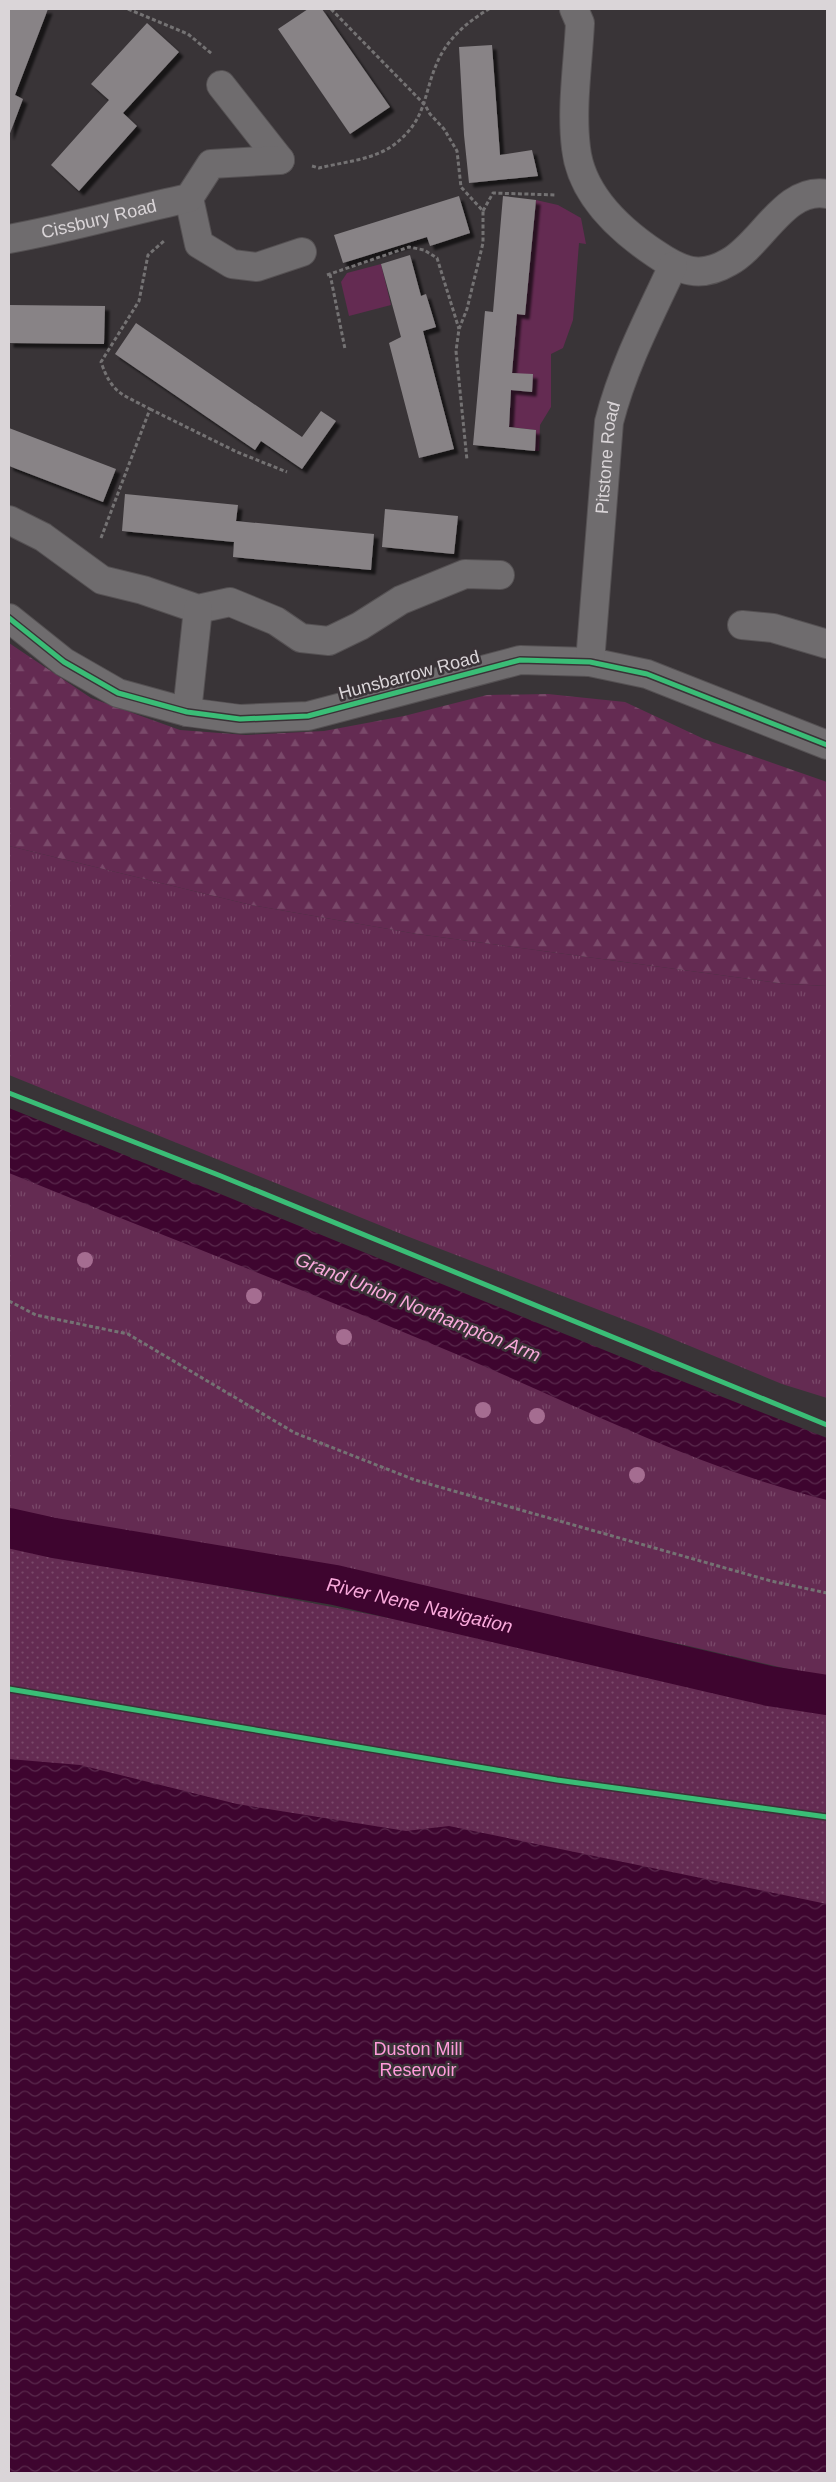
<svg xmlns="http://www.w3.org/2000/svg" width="836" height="2482" viewBox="0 0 836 2482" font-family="Arial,sans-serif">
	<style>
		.grass { fill: url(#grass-tufts) }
		.forest { fill: url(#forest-firs) }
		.park { fill: url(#park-dots) }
		.garden { fill: #642b52 }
		.water { fill: url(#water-waves) }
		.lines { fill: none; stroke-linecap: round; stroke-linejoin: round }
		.canal { stroke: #3e052f; stroke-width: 40 }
		.building { fill: #888386; filter: url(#shadow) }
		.minor-casing { stroke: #555153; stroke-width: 30 }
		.path { stroke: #747273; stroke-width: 3; stroke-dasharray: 4 2.5; stroke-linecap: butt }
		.minor { stroke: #6f6c6e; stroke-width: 28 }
		.cycleway-casing { stroke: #3a3337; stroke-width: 8 }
		.cycleway { stroke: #3abd76; stroke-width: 5 }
		.tree { fill: #a56d91 }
		.labels { text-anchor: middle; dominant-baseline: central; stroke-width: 5; stroke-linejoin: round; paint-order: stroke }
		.street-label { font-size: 18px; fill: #dad5d8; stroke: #3a3337 }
		.park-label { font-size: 18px; fill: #fe9bda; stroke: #3a3337 }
		.water-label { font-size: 19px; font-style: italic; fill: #faaadc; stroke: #3a3337 }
	</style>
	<defs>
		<pattern id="grass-tufts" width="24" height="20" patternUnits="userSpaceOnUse" patternTransform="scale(1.25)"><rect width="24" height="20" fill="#642b52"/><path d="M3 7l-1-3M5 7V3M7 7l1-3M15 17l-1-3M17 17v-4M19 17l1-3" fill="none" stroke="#7a496a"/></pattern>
		<pattern id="forest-firs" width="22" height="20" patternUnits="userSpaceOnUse" patternTransform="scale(1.25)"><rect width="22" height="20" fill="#642b52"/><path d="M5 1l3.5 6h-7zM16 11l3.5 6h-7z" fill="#7a496a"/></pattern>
		<pattern id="park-dots" width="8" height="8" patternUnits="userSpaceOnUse" patternTransform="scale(1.25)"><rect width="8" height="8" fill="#642b52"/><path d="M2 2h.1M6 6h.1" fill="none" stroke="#7a496a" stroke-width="1.8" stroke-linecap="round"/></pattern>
		<pattern id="water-waves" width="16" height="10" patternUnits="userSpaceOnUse" patternTransform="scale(1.25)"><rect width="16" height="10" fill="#3e052f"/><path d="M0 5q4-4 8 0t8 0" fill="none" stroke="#59294c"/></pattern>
		<filter id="shadow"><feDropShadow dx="4.5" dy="4.5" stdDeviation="1" flood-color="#0009"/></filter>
	</defs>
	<rect width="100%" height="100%" fill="#393437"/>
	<g class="grass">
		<polygon points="9,846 251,905 417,934 786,984 827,986 827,1398 782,1384 646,1328 404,1235 9,1075"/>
		<polygon points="9,1141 827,1471 827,1678 689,1646 315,1569 87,1530 9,1513"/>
	</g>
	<polygon class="forest" points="9,643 91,698 180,730 246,735 324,731 404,716 487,695 548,694 625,702 704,739 827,782 827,986 786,984 417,934 251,905 9,846"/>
	<polygon class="park" points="9,1545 462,1632 708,1689 827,1709 827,2473 9,2473"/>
	<g class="garden">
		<polygon points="536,200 558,205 581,218 586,244 579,243 573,320 563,348 551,354 551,407 540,425 539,451 535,451 536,430 509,427 511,390 532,392 512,373 517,314 525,314"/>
		<polygon points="381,264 391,305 349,316 341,282 347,273"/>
	</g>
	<g class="water">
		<path d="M9,1108L646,1367L827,1438V1500C698,1468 578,1406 456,1354C308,1291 158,1234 9,1173Z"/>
		<polygon points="9,1759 80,1765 237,1804 406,1831 449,1826 827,1904 827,2473 9,2473"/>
	</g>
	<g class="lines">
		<path class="canal" id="s1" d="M9,1528L54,1538L335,1585L769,1686L827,1695"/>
	</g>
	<g class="building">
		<polygon points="9,9 48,9 15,95 23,99 9,136"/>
		<polygon points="308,9 322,9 390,107 350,134 278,29"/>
		<polygon points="147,23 179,52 123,113 137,126 79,191 51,165 109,100 91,84"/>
		<polygon points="492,45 500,155 532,150 538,176 469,183 464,135 459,47"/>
		<polygon points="459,196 470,233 430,246 427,237 343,263 334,235"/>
		<polygon points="503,196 536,200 525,315 517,314 512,373 533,374 532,392 511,390 509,427 536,430 535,451 473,445 485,311 493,312"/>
		<polygon points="410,255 421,296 426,294 436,327 423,331 454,449 419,458 389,343 401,337 381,264"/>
		<polygon points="9,305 105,306 104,344 9,343"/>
		<polygon points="136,323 302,437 321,411 336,421 302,469 261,441 255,450 115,354"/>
		<polygon points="9,428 116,469 103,502 9,466"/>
		<polygon points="125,494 238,505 236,521 374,534 371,570 233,557 234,542 122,531"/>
		<polygon points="385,509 458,516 454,554 382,547"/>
	</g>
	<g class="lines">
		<defs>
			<g id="minor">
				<path d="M574,9L580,23C578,64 571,108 576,148C581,194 620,230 656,254C681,271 700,279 729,262C762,244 785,186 827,194"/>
				<polyline points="221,85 280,160"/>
				<polyline points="189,198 199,244 232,264 257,267 302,252"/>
				<path id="s2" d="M9,239C70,228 128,211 189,198L211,164L280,160"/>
				<polyline points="9,520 43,537 102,580 143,590 198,609 230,602 276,621 301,638 329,641 360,626 401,600 465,574 500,575"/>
				<polyline points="9,618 64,662 118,693 187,712 240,719 308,716 520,660 590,662 647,674 827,745"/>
				<polyline points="742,625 773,628 827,644"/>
				<path id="s3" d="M590,662L609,422C623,367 649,317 673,266"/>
				<polyline points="187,712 198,609"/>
			</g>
		</defs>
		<use href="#minor" class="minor-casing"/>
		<g class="path">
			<polyline points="128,9 188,34 212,54"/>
			<polyline points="331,9 425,105 430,114 444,129 457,151 461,187 483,211 483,243 467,309 459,329 456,351 467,460"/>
			<path d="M312,166L319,168C343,162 374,160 395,144C427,119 423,95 437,63C447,39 467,22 489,9"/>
			<polyline points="483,211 493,193 556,195"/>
			<polyline points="330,274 345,349"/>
			<polyline points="327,275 409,247 424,250 437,258 459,329"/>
			<polyline points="150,409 237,452 287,472"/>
			<path d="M101,538L150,409C122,394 112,394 101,362L139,301L148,255L164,241"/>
			<polyline points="9,1301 36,1315 128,1334 295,1433 415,1480 771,1581 827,1593"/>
		</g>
		<use href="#minor" class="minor"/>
		<defs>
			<g id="cycleway">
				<polyline points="9,618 64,662 118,693 187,712 240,719 308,716 520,660 590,662 647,674 827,745"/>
				<polyline points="9,1093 221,1176 827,1425"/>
				<polyline points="9,1689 557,1780 827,1817"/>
			</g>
		</defs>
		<use href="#cycleway" class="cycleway-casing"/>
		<use href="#cycleway" class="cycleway"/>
	</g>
	<g class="tree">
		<circle cx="85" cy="1260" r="8"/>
		<circle cx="254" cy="1296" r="8"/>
		<circle cx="344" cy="1337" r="8"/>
		<circle cx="483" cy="1410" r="8"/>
		<circle cx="537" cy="1416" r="8"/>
		<circle cx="637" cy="1475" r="8"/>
	</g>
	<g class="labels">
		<g class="street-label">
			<text stroke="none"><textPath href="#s2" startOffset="92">Cissbury Road</textPath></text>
			<text stroke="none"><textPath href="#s3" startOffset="205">Pitstone Road</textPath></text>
			<text transform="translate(409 675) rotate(-15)">Hunsbarrow Road</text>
		</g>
		<g class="park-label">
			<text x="418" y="2049">Duston Mill<tspan x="418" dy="21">Reservoir</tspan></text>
		</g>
		<g class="water-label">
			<text transform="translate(418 1307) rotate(22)">Grand Union Northampton Arm</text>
			<text stroke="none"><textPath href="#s1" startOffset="418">River Nene Navigation</textPath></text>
		</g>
	</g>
	<rect width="836" height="2482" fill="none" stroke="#dad5d8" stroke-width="20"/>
</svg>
